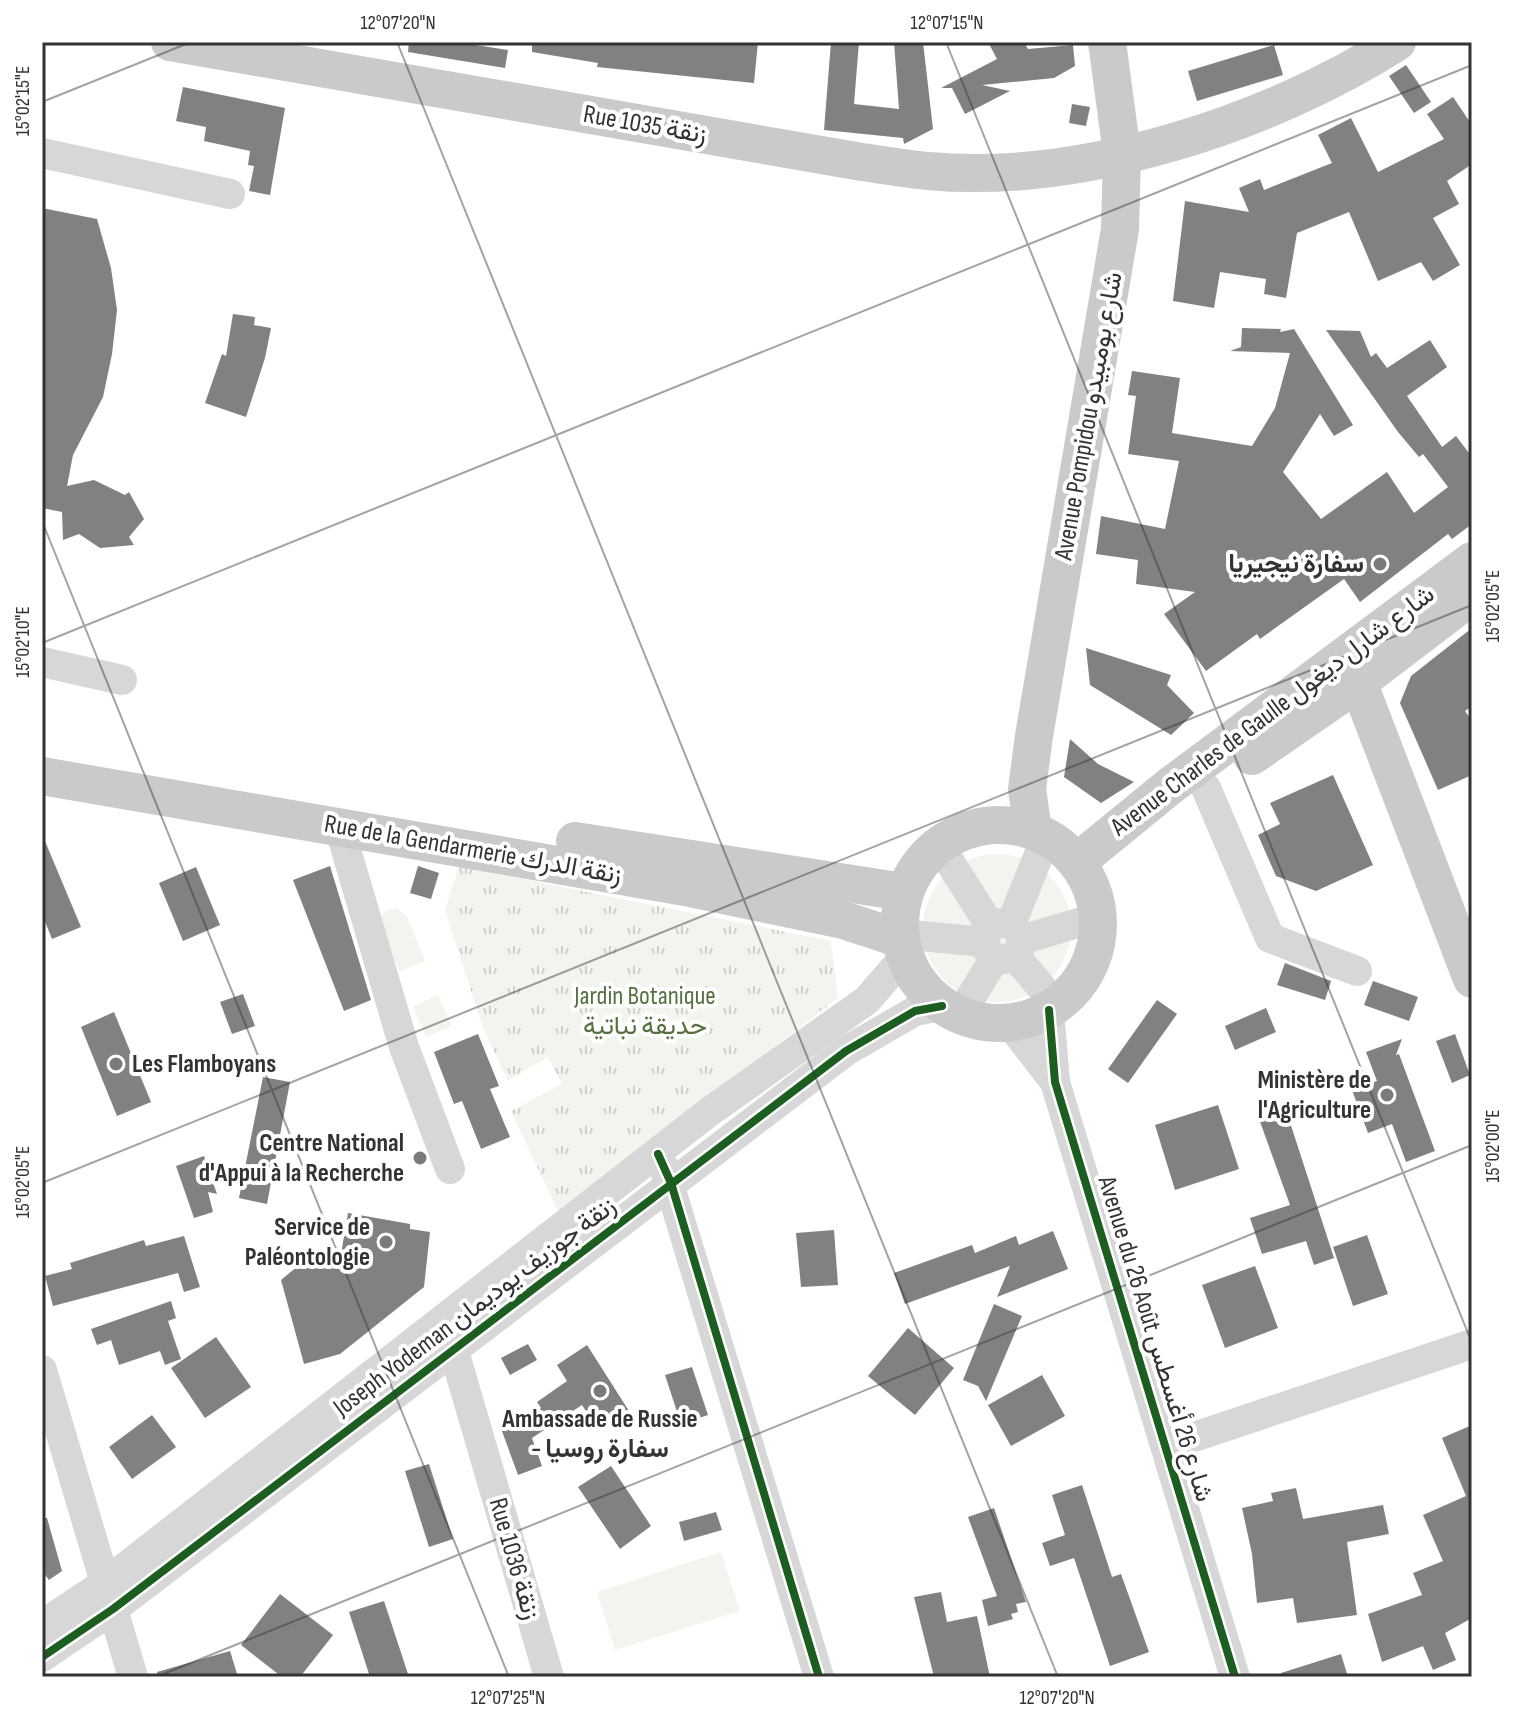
<svg xmlns="http://www.w3.org/2000/svg" width="1514" height="1719" viewBox="0 0 1514 1719" font-family="'Sofia Sans Condensed',Vazirmatn,sans-serif">
	<style>
		.grass { fill: #f1f5ed }
		.park { fill: url(#park-tufts) }
		.building { fill: #818181 }
		.lines { fill: none; stroke-linecap: round; stroke-linejoin: round }
		.minor { stroke: #d7d7d7; stroke-width: 30 }
		.major { stroke: #cacaca; stroke-width: 38 }
		.cycleway-casing { stroke: #fff; stroke-width: 13 }
		.cycleway { stroke: #1b5e20; stroke-width: 8 }
		.ticks { fill: none; stroke: #333; stroke-width: 2; stroke-opacity: 0.45 }
		.poi-dot { fill: #7a7a7a; stroke: #fff; stroke-width: 3 }
		.labels { text-anchor: middle; dominant-baseline: central; stroke-width: 8; stroke-linejoin: round; paint-order: stroke }
		.street-label { font-size: 26px; fill: #333; stroke: #fff }
		.poi-label { font-size: 26px; font-weight: bold; fill: #333; stroke: #fff; text-anchor: end }
		.park-label { font-size: 26px; fill: #56703f; stroke: #fff }
		.neatline { fill: none; stroke: #333; stroke-width: 3 }
		.ticks-label { font-size: 20px; text-anchor: middle; fill: #333 }
	</style>
	<defs>
		<pattern id="park-tufts" width="24" height="20" patternUnits="userSpaceOnUse" patternTransform="scale(2)"><rect width="24" height="20" fill="#f1f5ed"/><path d="M3 7l-1-3M5 7V3M7 7l1-3M15 17l-1-3M17 17v-4M19 17l1-3" fill="none" stroke="#cfd2cc"/></pattern>
	</defs>
	<rect width="100%" height="100%" fill="#fff"/>
	<g class="grass">
		<circle cx="997" cy="928" r="74"/>
		<polygon points="397,908 407,917 425,961 399,972 380,919 385,911"/>
		<polygon points="438,995 452,1026 426,1037 413,1007"/>
		<polygon points="721,1552 740,1611 615,1650 597,1592"/>
	</g>
	<polygon class="park" points="459,866 831,941 838,998 558,1211 511,1111 562,1084 548,1057 508,1081 483,1028 445,910"/>
	<g class="building">
		<polygon points="409,42 456,42 508,50 505,68 408,52"/>
		<polygon points="532,42 758,42 754,83 597,67 598,63 532,52"/>
		<polygon points="831,42 859,42 854,104 899,109 894,42 923,42 933,129 904,144 903,138 824,130"/>
		<polygon points="988,42 1024,42 1028,49 1073,45 1075,66 1054,78 982,85 1010,91 965,114 952,88 941,88 997,59"/>
		<polygon points="1274,45 1283,75 1197,101 1188,71"/>
		<polygon points="1406,65 1431,102 1414,113 1389,76"/>
		<polygon points="183,87 285,108 270,195 249,191 254,166 248,165 250,151 204,141 206,127 176,121"/>
		<polygon points="1453,97 1472,125 1472,164 1447,181 1459,204 1433,218 1460,265 1433,281 1421,262 1378,281 1349,212 1297,233 1286,298 1264,294 1266,279 1220,272 1214,308 1173,301 1185,201 1249,212 1239,188 1260,179 1264,190 1332,163 1318,135 1351,118 1378,172 1444,139 1427,114"/>
		<polygon points="1072,104 1090,107 1086,126 1069,123"/>
		<polygon points="42,208 97,219 111,268 117,310 112,354 103,397 73,455 67,486 94,480 125,495 129,492 144,519 129,537 134,545 100,548 79,534 63,540 62,512 42,508"/>
		<polygon points="233,314 255,317 254,325 271,328 265,358 246,417 205,403 222,354 226,356"/>
		<polygon points="1242,328 1281,329 1280,332 1294,329 1353,425 1334,436 1320,414 1283,472 1321,519 1387,472 1414,513 1448,487 1423,454 1419,457 1398,432 1326,330 1360,331 1371,357 1376,353 1387,368 1430,340 1447,367 1407,396 1442,447 1456,436 1472,457 1472,524 1452,539 1448,534 1360,602 1344,579 1260,639 1257,634 1206,671 1164,614 1195,592 1136,584 1138,560 1096,554 1101,516 1165,529 1179,461 1128,454 1136,396 1128,395 1132,371 1180,378 1172,433 1252,446 1275,408 1290,353 1230,351 1241,347"/>
		<polygon points="1472,628 1472,706 1465,711 1472,721 1472,775 1438,790 1400,703 1411,676"/>
		<polygon points="1086,648 1171,675 1167,685 1194,713 1171,735 1090,685"/>
		<polygon points="1070,739 1098,764 1134,782 1101,803 1064,777"/>
		<polygon points="1333,775 1373,865 1316,891 1276,876 1258,835 1280,824 1270,803"/>
		<polygon points="42,834 81,927 52,939 42,914"/>
		<polygon points="330,866 371,1000 344,1011 293,880"/>
		<polygon points="418,866 439,873 431,899 410,893"/>
		<polygon points="196,867 220,925 183,941 159,883"/>
		<polygon points="1285,963 1331,981 1325,1000 1277,985"/>
		<polygon points="1373,981 1418,997 1409,1021 1364,1005"/>
		<polygon points="243,994 255,1026 232,1034 220,1002"/>
		<polygon points="1157,1000 1177,1014 1128,1083 1108,1069"/>
		<polygon points="1266,1008 1276,1032 1235,1050 1225,1026"/>
		<polygon points="114,1012 151,1102 117,1116 81,1027"/>
		<polygon points="478,1034 499,1086 490,1089 510,1137 481,1149 462,1101 454,1104 434,1052"/>
		<polygon points="1455,1034 1470,1075 1452,1083 1436,1041"/>
		<polygon points="1402,1039 1396,1055 1399,1054 1435,1151 1406,1162 1392,1124 1368,1133 1352,1090 1377,1081 1366,1052"/>
		<polygon points="263,1077 290,1082 267,1204 239,1198"/>
		<polygon points="1218,1105 1239,1169 1175,1190 1155,1125"/>
		<polygon points="1285,1107 1334,1258 1314,1265 1306,1241 1262,1254 1250,1218 1290,1205 1258,1116"/>
		<polygon points="204,1156 217,1194 208,1192 213,1212 194,1218 176,1166"/>
		<polygon points="348,1213 410,1224 410,1229 430,1232 424,1287 340,1354 304,1364 281,1280 310,1256 340,1260"/>
		<polygon points="834,1230 838,1285 801,1287 796,1233"/>
		<polygon points="1053,1231 1068,1269 997,1297 1010,1266 905,1304 894,1273 972,1245 975,1253 1016,1236 1019,1245"/>
		<polygon points="1367,1235 1388,1294 1353,1306 1333,1247"/>
		<polygon points="184,1236 200,1287 184,1292 178,1273 53,1306 45,1276 72,1269 70,1263 144,1240 146,1246"/>
		<polygon points="1255,1266 1278,1328 1225,1348 1202,1285"/>
		<polygon points="171,1301 176,1318 168,1321 181,1359 165,1365 160,1351 119,1365 111,1340 97,1345 91,1329"/>
		<polygon points="994,1304 1022,1316 986,1401 978,1386 963,1380"/>
		<polygon points="908,1328 954,1368 915,1415 868,1376"/>
		<polygon points="216,1337 251,1387 205,1418 171,1368"/>
		<polygon points="528,1344 537,1360 510,1375 501,1358"/>
		<polygon points="587,1345 629,1411 598,1430 582,1405 532,1438 542,1466 518,1475 499,1423 541,1408 537,1402 567,1381 557,1365"/>
		<polygon points="692,1367 708,1415 681,1424 665,1375"/>
		<polygon points="1042,1375 1065,1416 1011,1446 988,1405"/>
		<polygon points="152,1415 176,1447 132,1479 109,1447"/>
		<polygon points="1472,1425 1472,1618 1445,1633 1456,1660 1433,1670 1423,1646 1382,1662 1368,1614 1422,1595 1413,1573 1443,1561 1423,1515 1466,1496 1442,1438"/>
		<polygon points="429,1464 453,1539 429,1547 405,1471"/>
		<polygon points="611,1466 651,1526 620,1549 578,1487"/>
		<polygon points="1082,1485 1112,1577 1121,1574 1149,1652 1110,1666 1074,1558 1050,1566 1042,1543 1065,1535 1052,1495"/>
		<polygon points="1296,1488 1303,1519 1383,1505 1389,1534 1347,1542 1357,1615 1297,1623 1293,1598 1257,1603 1252,1554 1242,1508 1273,1501 1271,1493"/>
		<polygon points="994,1508 1026,1602 1016,1604 1018,1612 1011,1614 1013,1619 988,1626 982,1600 997,1596 968,1517"/>
		<polygon points="716,1512 722,1530 684,1541 679,1522"/>
		<polygon points="42,1518 47,1518 62,1571 49,1580 42,1571"/>
		<polygon points="941,1592 947,1622 977,1616 990,1677 934,1677 914,1597"/>
		<polygon points="280,1594 333,1635 300,1677 282,1677 241,1645"/>
		<polygon points="384,1601 409,1677 370,1677 349,1612"/>
		<polygon points="230,1651 238,1677 158,1677 157,1672"/>
		<polygon points="1341,1654 1348,1677 1282,1677 1281,1673"/>
	</g>
	<g class="lines">
		<g class="minor">
			<polyline points="42,153 230,194"/>
			<polyline points="42,662 122,680"/>
			<polyline points="1206,788 1270,938 1357,971"/>
			<polyline points="339,826 404,1047 450,1169"/>
			<polyline points="939,845 991,927"/>
			<circle cx="1003" cy="941" r="18"/>
			<polyline points="1011,924 1046,837"/>
			<polyline points="900,934 984,942"/>
			<polyline points="1021,940 1098,917"/>
			<polyline points="1015,956 1057,1006"/>
			<polyline points="1049,1010 1055,1082 1235,1677"/>
			<polyline points="959,1016 995,958"/>
			<polyline points="1010,1024 1055,1082"/>
			<polyline points="664,1167 819,1677"/>
			<polyline points="453,1348 549,1677"/>
			<polyline points="42,1370 133,1677"/>
			<polyline points="1167,1446 1472,1344"/>
			<polyline points="42,1625 105,1583 709,1112 867,1000 905,956"/>
			<polyline points="42,1657 113,1609 846,1051 915,1011 942,1006"/>
		</g>
		<g class="major">
			<path d="M170,42L862,162C884,165 906,169 928,171C1081,185 1269,124 1397,42"/>
			<polyline points="1350,661 1472,979"/>
			<polyline points="1252,756 1359,682 1472,596"/>
			<polyline points="42,776 685,887 843,920 901,939"/>
			<circle cx="999" cy="924" r="99"/>
			<polyline points="1033,831 1027,789 1034,736 1120,229 1122,154 1107,42"/>
			<polyline points="575,841 904,892"/>
			<polyline points="1077,862 1170,786 1472,561"/>
		</g>
		<defs>
			<g id="cycleway">
				<polyline points="1049,1010 1055,1082 1235,1677"/>
				<polyline points="658,1154 671,1183 819,1677"/>
				<polyline points="42,1657 113,1609 846,1051 915,1011 942,1006"/>
			</g>
		</defs>
		<use href="#cycleway" class="cycleway-casing"/>
		<use href="#cycleway" class="cycleway"/>
	</g>
	<path class="ticks" d="M397,42L1058,1677M946,42L1472,1343M42,102L191,42M42,521L509,1677M42,643L1472,65M42,1183L1472,605M156,1677L1472,1145"/>
	<g class="poi-dot">
		<circle cx="1380" cy="564" r="8"/>
		<circle cx="116" cy="1064" r="8"/>
		<circle cx="1387" cy="1095" r="8"/>
		<circle cx="420" cy="1158" r="8"/>
		<circle cx="386" cy="1242" r="8"/>
		<circle cx="600" cy="1391" r="8"/>
	</g>
	<g class="labels">
		<g class="street-label">
			<text transform="translate(645 125) rotate(10)">Rue 1035 زنقة</text>
			<text transform="translate(1089 416) rotate(-80)">Avenue Pompidou شارع بومبيدو</text>
			<text transform="translate(1273 711) rotate(-37)">Avenue Charles de Gaulle شارع شارل ديغول</text>
			<text transform="translate(473 850) rotate(10)">Rue de la Gendarmerie زنقة الدرك</text>
			<text transform="translate(475 1307) rotate(-37)">Joseph Yodeman زنقة جوزيف يوديمان</text>
			<text transform="translate(1155 1339) rotate(73)">Avenue du 26 Août شارع 26 أغسطس</text>
			<text transform="translate(514 1559) rotate(74)">Rue 1036 زنقة</text>
		</g>
		<g class="poi-label">
			<text x="1364" y="564">سفارة نيجيريا</text>
			<text x="132" y="1064" text-anchor="start">Les Flamboyans</text>
			<text x="1371" y="1080">Ministère de<tspan x="1371" dy="30">l'Agriculture</tspan></text>
			<text x="404" y="1143">Centre National<tspan x="404" dy="30">d'Appui à la Recherche</tspan></text>
			<text x="370" y="1227">Service de<tspan x="370" dy="30">Paléontologie</tspan></text>
			<text x="600" y="1419" text-anchor="middle">Ambassade de Russie<tspan x="600" dy="30">- سفارة روسيا</tspan></text>
		</g>
		<g class="park-label">
			<text x="645" y="996">Jardin Botanique<tspan x="645" dy="30">حديقة نباتية</tspan></text>
		</g>
	</g>
	<rect width="1514" height="1719" fill="none" stroke="#ffffff" stroke-width="88"/>
	<rect x="44" y="44" width="1426" height="1631" class="neatline"/>
	<g class="ticks-label">
		<text x="398" y="29">12°07'20"N</text>
		<text x="947" y="29">12°07'15"N</text>
		<text transform="translate(22 101) rotate(-90)" y="7">15°02'15"E</text>
		<text transform="translate(1492 606) rotate(-90)" y="7">15°02'05"E</text>
		<text transform="translate(22 642) rotate(-90)" y="7">15°02'10"E</text>
		<text transform="translate(1492 1146) rotate(-90)" y="7">15°02'00"E</text>
		<text transform="translate(22 1182) rotate(-90)" y="7">15°02'05"E</text>
		<text x="508" y="1704">12°07'25"N</text>
		<text x="1057" y="1704">12°07'20"N</text>
	</g>
</svg>
